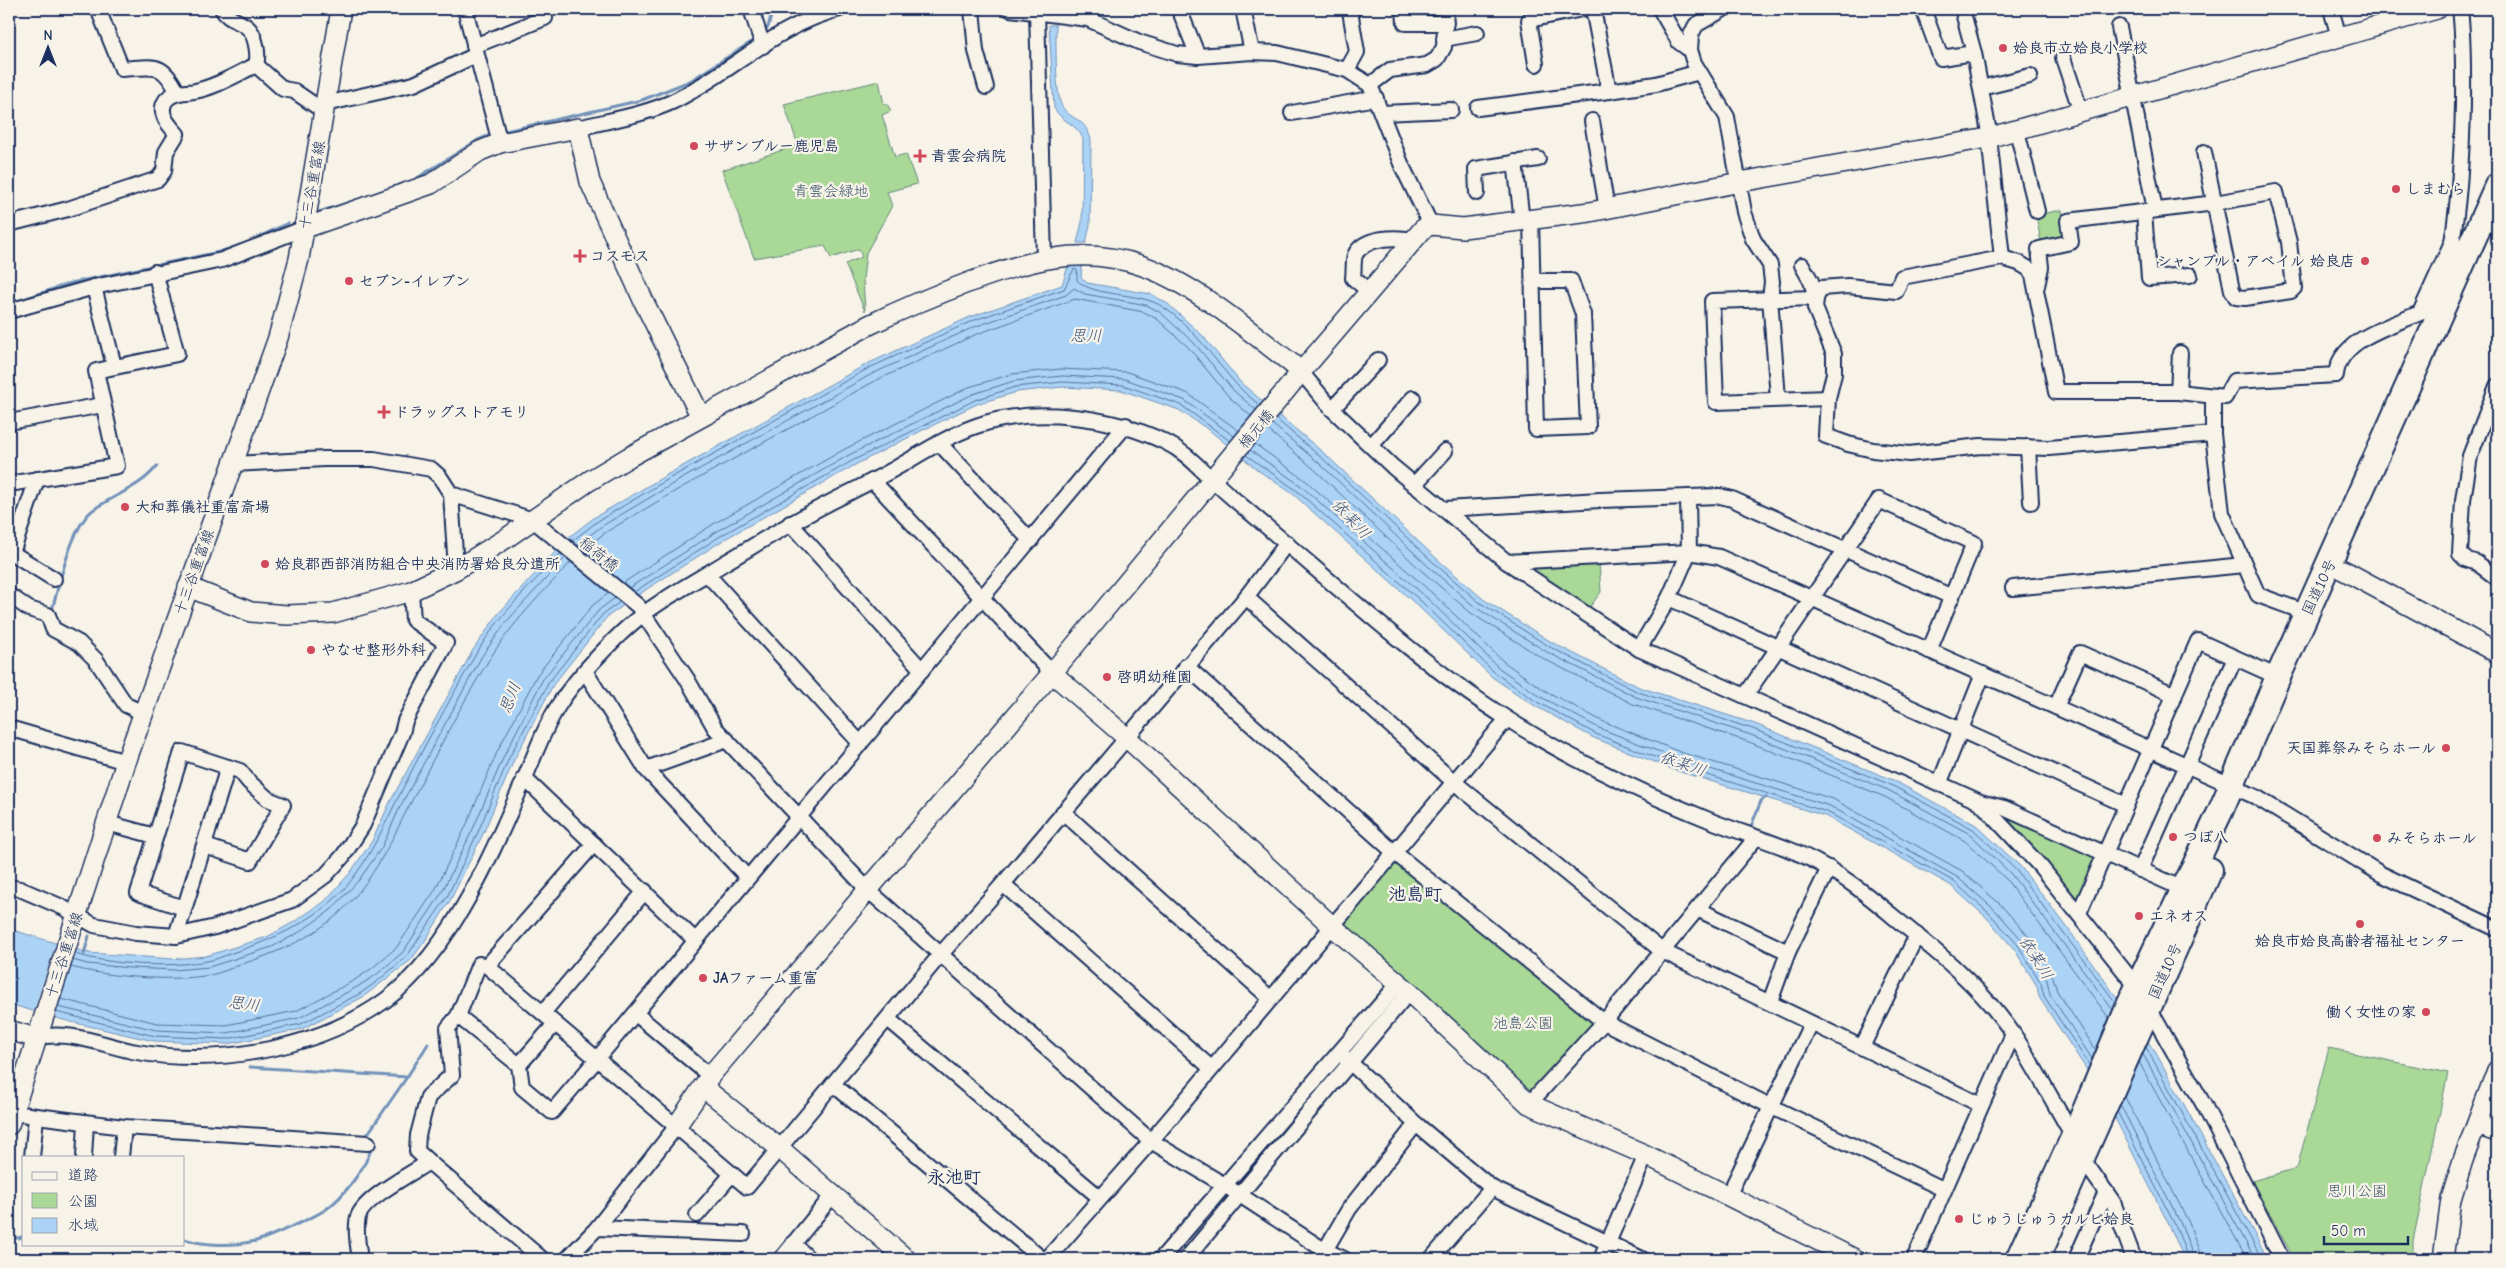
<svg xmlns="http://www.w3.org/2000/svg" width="2506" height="1268" viewBox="0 0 2506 1268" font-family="'Comic Neue','Klee One',sans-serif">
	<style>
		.green { fill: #a9d897; stroke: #62847a }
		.water { fill: #abd3f6; stroke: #7191b9 }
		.pier { fill: #f7f3e8 }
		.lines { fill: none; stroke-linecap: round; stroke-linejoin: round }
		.shore { stroke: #55719b; stroke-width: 1 }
		.stream { stroke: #7191b9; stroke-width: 3 }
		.street-casing { stroke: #1b2f5e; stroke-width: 18 }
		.secondary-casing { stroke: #1b2f5e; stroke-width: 22 }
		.highway-casing { stroke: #1b2f5e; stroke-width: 28 }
		.street { stroke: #f7f3e8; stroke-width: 14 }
		.secondary { stroke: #f7f3e8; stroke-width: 19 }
		.highway { stroke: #f7f3e8; stroke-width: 24 }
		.poi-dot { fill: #d1495b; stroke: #f7f3e8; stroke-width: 2 }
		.labels { text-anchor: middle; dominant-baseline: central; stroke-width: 4.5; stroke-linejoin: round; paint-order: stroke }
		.poi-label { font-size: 15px; font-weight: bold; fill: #1b2f5e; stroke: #f7f3e8; text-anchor: start }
		.street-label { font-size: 15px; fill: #1b2f5e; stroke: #f7f3e8 }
		.park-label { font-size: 15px; fill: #3e596c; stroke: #f7f3e8 }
		.water-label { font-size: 16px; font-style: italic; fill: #38507c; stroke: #f7f3e8 }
		.quarter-label { font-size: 18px; font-weight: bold; fill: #1b2f5e; stroke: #f7f3e8 }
	</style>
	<rect width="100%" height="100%" fill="#f7f3e8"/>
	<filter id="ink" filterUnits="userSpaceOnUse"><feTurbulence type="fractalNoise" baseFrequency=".02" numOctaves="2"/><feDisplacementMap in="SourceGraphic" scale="10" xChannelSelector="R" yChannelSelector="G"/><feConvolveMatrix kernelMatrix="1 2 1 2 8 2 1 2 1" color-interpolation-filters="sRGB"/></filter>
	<g filter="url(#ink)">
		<g class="green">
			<polygon points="879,81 884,104 887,104 891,111 882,115 895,157 906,154 917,184 887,192 892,206 866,253 863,279 865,311 845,264 862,257 859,249 831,258 825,246 754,258 722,170 798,145 784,104"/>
			<polygon points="2062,210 2066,238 2041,242 2036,215"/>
			<polygon points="1599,562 1601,592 1589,608 1526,566"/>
			<polygon points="2003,812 2095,855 2097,860 2080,900 2076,902 2000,816"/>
			<polygon points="1398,860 1595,1023 1533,1093 1342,927"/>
			<polygon points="2329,1048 2448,1073 2413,1241 2413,1259 2294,1259 2252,1181 2297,1168"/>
		</g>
		<g class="water">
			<path d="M1049,25H1056C1056,40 1055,99 1063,108C1074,122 1083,116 1091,139L1090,225L1086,243H1077L1082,222L1083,139C1078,124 1061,122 1054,108Z"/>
			<polygon points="1069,263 1082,263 1081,277 1087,283 1151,294 1168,304 1202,335 1241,383 1326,455 1436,558 1483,599 1553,643 1639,687 1755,724 1893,780 1976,825 2020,866 2064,923 2156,1053 2268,1259 2184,1259 2172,1231 2104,1096 2039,997 2037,986 2014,949 1987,918 1950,885 1825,816 1674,770 1594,738 1535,706 1492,677 1419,607 1293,494 1259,471 1209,430 1179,410 1121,390 1062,387 1017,392 977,404 923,430 855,465 725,539 647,589 607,617 553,685 514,760 483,834 451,899 425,941 411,960 363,997 302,1029 228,1044 154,1041 67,1021 9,1004 9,929 89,953 173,959 206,956 267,937 292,923 324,902 350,873 372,841 390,802 473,650 498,614 569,537 595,517 670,473 867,364 970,317 1062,285"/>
		</g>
		<polygon class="pier" points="57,940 78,947 54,1020 33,1013"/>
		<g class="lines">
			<g class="shore">
				<polyline points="1276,419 1323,459 1433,562 1479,602 1550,647 1638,692 1753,729 1891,785 1973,829 2016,870 2116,1003"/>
				<polyline points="1272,424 1319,463 1429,567 1475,607 1547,652 1636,697 1751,735 1888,790 1970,834 2011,874 2113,1010"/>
				<polyline points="1267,429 1314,469 1423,572 1471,613 1544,659 1633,704 1749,742 1885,797 1965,841 2006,879 2109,1018"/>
				<polyline points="1255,444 1305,480 1432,593 1504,662 1544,690 1602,721 1680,752 1833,799 1962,871 2000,904 2029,937 2053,977 2057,991 2096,1050"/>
				<polyline points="1250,450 1300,485 1427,598 1499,668 1541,697 1599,728 1678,759 1830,806 1957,877 1995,910 2023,941 2047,980 2050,994 2092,1059"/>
				<polyline points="1246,455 1296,490 1423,603 1495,673 1537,702 1596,734 1675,765 1827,812 1953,881 1990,914 2018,945 2041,983 2044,996 2090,1066"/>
				<path d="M572,541L598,521L672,477L869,368L972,321L1064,289L1074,269L1077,270V280C1094,298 1139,291 1163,307C1193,326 1213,359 1237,385C1243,392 1252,399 1260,405"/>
				<polyline points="577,545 602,526 676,482 872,374 974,327 1066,295 1074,288 1085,294 1147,305 1161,313 1194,343 1234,391 1256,410"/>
				<polyline points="583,550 606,532 679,489 875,381 977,334 1075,299 1144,312 1157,319 1189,348 1229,397 1251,416"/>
				<polyline points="623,583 715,523 845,449 969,387 1012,374 1061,369 1127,372 1187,393 1239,431"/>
				<polyline points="629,588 719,530 849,455 973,394 1014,381 1062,376 1125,379 1184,400 1234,436"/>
				<polyline points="634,592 722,535 852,461 975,400 1015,387 1062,382 1123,385 1181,405 1230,441"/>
				<path d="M75,954C111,965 170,968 207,961C215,960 224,956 232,953C266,942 297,929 326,906C359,880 377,840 395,804C420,753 448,703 476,654C498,616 531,585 561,553"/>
				<polyline points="73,960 87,964 131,968 174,970 209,967 272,947 298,933 331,910 359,880 382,847 400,807 482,656 507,621 566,557"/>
				<path d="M71,967C106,977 174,982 210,975C220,973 230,969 239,965C274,954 308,940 336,916C369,887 388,848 407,810C433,760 459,708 489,660C511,624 542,593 571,562"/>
				<polyline points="61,999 157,1023 226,1025 296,1011 353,981 371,969 397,947 435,890 466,826 497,752 537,675 593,605 609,593"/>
				<polyline points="58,1007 156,1030 227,1033 299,1018 357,987 376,975 403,952 441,894 473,829 504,756 543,679 599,610 615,598"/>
				<polyline points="56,1012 155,1036 227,1039 301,1024 361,993 379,980 407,956 447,897 478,832 509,758 549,682 603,614 620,602"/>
				<polyline points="2146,1047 2262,1259"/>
				<polyline points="2143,1054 2255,1259"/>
				<polyline points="2139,1062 2247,1259"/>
				<polyline points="2124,1095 2189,1223 2202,1259"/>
				<polyline points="2120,1104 2182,1226 2194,1259"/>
				<polyline points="2117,1111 2177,1229 2188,1259"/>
			</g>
			<g class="stream">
				<polyline points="764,31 768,27 773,9"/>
				<polyline points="501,132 642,100 690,81 756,39"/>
				<polyline points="414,180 478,140 493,134"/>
				<polyline points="374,194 409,182"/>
				<polyline points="319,212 366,197"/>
				<polyline points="12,303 71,283 219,252 242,245 288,223"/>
				<path d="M52,610C59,585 72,525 93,510C114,495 141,487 157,466"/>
				<polyline points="1750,829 1761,801 1766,797"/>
				<polyline points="84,954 89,936"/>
				<polyline points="250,1067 407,1077 367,1135 370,1138"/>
				<polyline points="407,1077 428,1044"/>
				<polyline points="9,1237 19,1238 24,1236"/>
				<path d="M184,1239C206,1246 233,1246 256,1241C265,1239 275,1234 284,1230C298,1224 312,1218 325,1210C343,1198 367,1166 372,1146"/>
			</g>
			<defs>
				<g id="street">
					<path d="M98,9L122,69C155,67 162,61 178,93"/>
					<path d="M222,9C228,20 238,20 247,27C256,34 259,55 256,65"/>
					<polyline points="465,9 500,143"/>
					<polyline points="751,9 763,46"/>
					<polyline points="972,9 976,51 986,87"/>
					<polyline points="1010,9 1088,19 1139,42 1177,54 1198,56 1252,52 1277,53 1347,70 1370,85 1402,166 1431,225"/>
					<polyline points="1179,9 1198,56"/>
					<polyline points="1243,9 1252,52"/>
					<polyline points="1404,9 1405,23 1446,23"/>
					<polyline points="1660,9 1679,42 1690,50"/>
					<polyline points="1724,9 1696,25 1691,35 1690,50 1694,63 1727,117 1744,212 1753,239 1770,265 1772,282 1770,298 1778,398"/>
					<polyline points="1923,9 1941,58 1974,53"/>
					<polyline points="1962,9 1974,53 1988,127 2002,258"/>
					<polyline points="2331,9 2339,37"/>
					<polyline points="1037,12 1044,258"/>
					<polyline points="2119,27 2155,210"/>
					<polyline points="1444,39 1477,33"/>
					<polyline points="474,46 545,18 541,9"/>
					<polyline points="2063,58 2081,112"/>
					<polyline points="1536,64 1529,20 1582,9"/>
					<polyline points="1347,70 1357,52 1350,11"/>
					<polyline points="1370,85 1390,70 1427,65 1437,59 1444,47 1446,9"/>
					<polyline points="1981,88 2030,76"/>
					<polyline points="1609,91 1656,84 1699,72"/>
					<polyline points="1478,108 1609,91 1593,9"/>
					<polyline points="1292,113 1376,98"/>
					<polyline points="1382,113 1451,110"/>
					<polyline points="1592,121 1607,209"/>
					<path d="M578,128C610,120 644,115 674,101C730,73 778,24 840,9"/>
					<polyline points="2017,131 2037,211"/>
					<polyline points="1515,162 1522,221"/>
					<polyline points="1477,193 1476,169 1538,159"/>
					<polyline points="2144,212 2149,278 2190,275"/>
					<polyline points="1531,219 1536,429 1588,427 1583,314 1571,281 1533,281"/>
					<path d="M9,224L68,209L158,179L164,171L166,152L177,134C169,125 157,113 166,100C174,91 185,93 195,91C216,87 237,74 256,65L283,89L294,91L316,106L414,84L476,55"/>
					<path d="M2459,246L2452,242C2460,196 2462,151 2463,105C2463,72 2464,41 2460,9"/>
					<polyline points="1802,265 1811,281 1816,298 1815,308 1834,354 1834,374 1828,398 1826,436 1848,444 1873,450 1909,454 1981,446 2049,448 2213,434"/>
					<polyline points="2037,286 2041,267 2039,249 2071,242 2068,221 2215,203 2276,192 2289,242 2294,288 2291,291 2245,298 2236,297 2232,290 2204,152"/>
					<polyline points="94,287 114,366"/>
					<path d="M1370,292L1353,278C1354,271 1353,261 1355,255C1364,236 1397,237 1413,240"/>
					<path d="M1816,298L1821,288L1848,286L1896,291L1902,277L2002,258L2019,263L2029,269L2033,275L2056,392H2178L2225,397L2234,381L2336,375C2339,339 2391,326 2420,313L2452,242"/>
					<polyline points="1816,298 1712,301 1716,402 1828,398"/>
					<polyline points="9,311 94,287 222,260 305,228"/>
					<polyline points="1301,372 1332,409 1393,467 1507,562 1639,649 1745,696"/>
					<polyline points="2497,386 2470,456 2463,500 2460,554 2465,559 2477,563 2497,578"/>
					<polyline points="2178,392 2180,353"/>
					<polyline points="2213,397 2213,434 2222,513 2258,595 2307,613"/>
					<polyline points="1332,409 1378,360"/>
					<polyline points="9,422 103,405"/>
					<polyline points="939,443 1031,541"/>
					<polyline points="1371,446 1413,398"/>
					<polyline points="2028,447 2031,502"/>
					<polyline points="233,464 324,459 374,459 431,469 440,477 451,494 456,569"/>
					<polyline points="873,481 1052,673"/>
					<polyline points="9,484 117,466 96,371 177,354 155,272"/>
					<polyline points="1414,485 1445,451"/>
					<polyline points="451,494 533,520 638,606 687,679 715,728 868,890 1151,1141 1226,1186 1324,1250 1344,1259"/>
					<polyline points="1444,509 1600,500 1720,496 1732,499 1952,597"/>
					<polyline points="790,523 922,670"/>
					<polyline points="9,551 12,553 37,479"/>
					<polyline points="12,553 54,579"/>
					<polyline points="1507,562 1689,552 1719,557 2215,778 2256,797 2381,874 2497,929"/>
					<polyline points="707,574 860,743"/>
					<polyline points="2013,588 2244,565"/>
					<polyline points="9,595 29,609 48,615 53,629 79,643 96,660 126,705 143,713"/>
					<polyline points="1246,597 1454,782 1662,951 1981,1105"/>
					<polyline points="1669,598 2126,805"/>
					<polyline points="1639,649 1669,598 1689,552 1688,497"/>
					<polyline points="1929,651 1974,543 1879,500 1745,696 1980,802 2004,808 2183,889"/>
					<polyline points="1186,666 1395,853 1604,1022 1772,1107 1943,1189"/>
					<polyline points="585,671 646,769 747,877"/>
					<polyline points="2056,707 2080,653 2175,695"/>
					<polyline points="9,728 126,762"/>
					<polyline points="646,769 727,740"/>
					<polyline points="524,778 695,940"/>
					<polyline points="1940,782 1983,674"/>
					<polyline points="1980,802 2040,866 2137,987 2205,1107 2282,1259"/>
					<polyline points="1063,812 1271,999"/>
					<polyline points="107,823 155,836"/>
					<polyline points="2140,870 2235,658"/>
					<polyline points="1003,884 1211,1068"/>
					<polyline points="9,887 20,889 62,907 94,925 136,933 176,936 215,927 292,900 326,875 343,856 363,825 402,733 405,721 446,643 413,620 411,591"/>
					<polyline points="184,908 138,893 182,752 240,771 249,782 268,799 283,805 250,861 205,846"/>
					<polyline points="1697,909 1788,952"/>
					<polyline points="2079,913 2198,641 2278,677"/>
					<polyline points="176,936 228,767"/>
					<polyline points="487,966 594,844"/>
					<polyline points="1770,1002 1788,952 1829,868"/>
					<polyline points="543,1013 645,891"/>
					<polyline points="636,1014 710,1076"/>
					<polyline points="458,1016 519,1065 522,1087 552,1112 597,1059 487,966 479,964 458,1016 448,1028 452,1075 428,1097 418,1135 417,1151 429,1162 542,1259"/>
					<polyline points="888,1019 1099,1197"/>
					<path d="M36,1038C68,1029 105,1046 137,1052C214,1066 308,1050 374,1008C449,961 493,851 527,773C537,749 546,724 560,703C578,675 623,628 649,610C674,592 701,578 726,562C760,542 792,522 827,504C850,492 873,481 896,468C922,453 948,436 976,426C1033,406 1111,416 1165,442C1186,452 1198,467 1215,482C1227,494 1241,505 1254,516C1336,585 1415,660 1506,718C1571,760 1642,793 1714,822C1750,836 1788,846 1822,865C1848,879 1872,899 1895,918C1940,954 1981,987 2014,1035C2035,1067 2053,1102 2073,1136"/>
					<polyline points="1862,1047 1917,935"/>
					<polyline points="1340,1053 1416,1124 1492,1188 1642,1259"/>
					<polyline points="519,1065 555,1024"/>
					<polyline points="833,1084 1042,1259"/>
					<polyline points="1529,1104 1604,1022 1755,839"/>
					<polyline points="13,1113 124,1127 368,1143"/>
					<polyline points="32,1157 36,1117"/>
					<polyline points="84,1157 86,1123"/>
					<polyline points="121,1157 124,1127"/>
					<polyline points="2082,1158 2113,1202 2134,1259"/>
					<polyline points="732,1174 747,1187 941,954 1003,884 1246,597 1287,543"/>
					<polyline points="1728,1196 1811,1024"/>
					<polyline points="697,1215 732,1174 597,1059 1126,425"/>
					<polyline points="597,1228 743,1234"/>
					<polyline points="793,1243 809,1259"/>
					<path d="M360,1259C358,1246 355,1230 358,1217C364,1198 412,1173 429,1162"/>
					<polyline points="567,1259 597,1228 676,1127"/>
					<polyline points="781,1259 832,1196"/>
					<polyline points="1047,1259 1151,1141 1507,719"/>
					<polyline points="1161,1259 1399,983"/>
					<polyline points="1186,1259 1409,992"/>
					<polyline points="1320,1259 1349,1209 1416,1124"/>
					<polyline points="1431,1259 1492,1188"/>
					<polyline points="1601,1259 1646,1155"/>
					<polyline points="1914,1259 2013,1034"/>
					<polyline points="2076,1259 2106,1192"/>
				</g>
				<g id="secondary">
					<polyline points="305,228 431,184 480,151 500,143 578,128 590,182 644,302 701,417"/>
					<polyline points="2343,570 2497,653"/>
					<path d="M188,587L251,612L287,615L333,613L411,591L457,569L505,539L589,481L629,457L869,325C902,309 935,295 970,282C1029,261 1080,244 1143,266C1194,284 1248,330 1291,363L1301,372"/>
					<polyline points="1052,673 1126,737 1332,926 1409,992 1529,1104 1646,1155 1855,1259"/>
					<polyline points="9,1030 36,1038"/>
					<polyline points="703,1087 778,1147 906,1259"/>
					<polyline points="9,1125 126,762 278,338 299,259 341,9"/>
					<polyline points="2477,1125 2497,1132"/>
					<polyline points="676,1127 710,1076 1052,673 1301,372 1423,229 1431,225 1463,228 1590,212 1740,182 1988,138 2437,9"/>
					<polyline points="2443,1259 2451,1199 2463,1160 2497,1070"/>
				</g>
				<g id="highway">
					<polyline points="2018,1259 2081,1120 2130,1003 2220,812 2278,677 2497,186"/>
					<polyline points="2037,1259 2210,870"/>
				</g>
			</defs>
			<use href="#street" class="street-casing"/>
			<use href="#secondary" class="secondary-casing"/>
			<use href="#highway" class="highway-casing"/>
			<use href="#street" class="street"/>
			<use href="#secondary" class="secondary"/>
			<use href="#highway" class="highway"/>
		</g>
	</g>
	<g class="poi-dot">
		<circle cx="2003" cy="48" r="5"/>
		<circle cx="694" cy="146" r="5"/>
		<path d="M917.5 148.5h5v5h5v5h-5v5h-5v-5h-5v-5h5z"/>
		<circle cx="2396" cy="189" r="5"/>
		<path d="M577.5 248.5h5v5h5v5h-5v5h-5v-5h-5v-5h5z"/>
		<circle cx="2365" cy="261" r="5"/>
		<circle cx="349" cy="281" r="5"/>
		<path d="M381.5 404.5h5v5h5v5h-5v5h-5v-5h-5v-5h5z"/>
		<circle cx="125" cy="507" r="5"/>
		<circle cx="265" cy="564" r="5"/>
		<circle cx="311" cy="650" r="5"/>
		<circle cx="1107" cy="677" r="5"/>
		<circle cx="2446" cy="748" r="5"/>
		<circle cx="2173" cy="837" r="5"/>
		<circle cx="2377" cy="838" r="5"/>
		<circle cx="2139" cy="916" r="5"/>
		<circle cx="2360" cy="924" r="5"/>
		<circle cx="703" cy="978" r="5"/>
		<circle cx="2426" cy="1012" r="5"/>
		<circle cx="1959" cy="1219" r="5"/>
	</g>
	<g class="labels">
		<g class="poi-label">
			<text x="2013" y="48">姶良市立姶良小学校</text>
			<text x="704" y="146">サザンブルー鹿児島</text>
			<text x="931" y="156">青雲会病院</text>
			<text x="2406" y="189">しまむら</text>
			<text x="590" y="256">コスモス</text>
			<text x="2355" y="261" text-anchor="end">シャンブル・アベイル 姶良店</text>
			<text x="359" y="281">セブン-イレブン</text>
			<text x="394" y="412">ドラッグストアモリ</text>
			<text x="135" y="507">大和葬儀社重富斎場</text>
			<text x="275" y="564">姶良郡西部消防組合中央消防署姶良分遣所</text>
			<text x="321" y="650">やなせ整形外科</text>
			<text x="1117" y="677">啓明幼稚園</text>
			<text x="2436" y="748" text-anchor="end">天国葬祭みそらホール</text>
			<text x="2183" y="837">つぼ八</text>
			<text x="2387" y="838">みそらホール</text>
			<text x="2149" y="916">エネオス</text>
			<text x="2360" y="941" text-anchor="middle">姶良市姶良高齢者福祉センター</text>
			<text x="713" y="978">JAファーム重富</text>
			<text x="2416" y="1012" text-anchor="end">働く女性の家</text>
			<text x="1969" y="1219">じゅうじゅうカルビ姶良</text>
		</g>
		<g class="street-label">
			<text transform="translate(312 185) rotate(-80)">十三谷重富線</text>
			<text transform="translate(1256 429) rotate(-50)">楠元橋</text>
			<text transform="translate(599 554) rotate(39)">稲荷橋</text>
			<text transform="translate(194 572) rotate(-70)">十三谷重富線</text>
			<text transform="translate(2319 587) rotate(-65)">国道10号</text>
			<text transform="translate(64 955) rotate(-72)">十三谷重富線</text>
			<text transform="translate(2165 971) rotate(-66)">国道10号</text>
		</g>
		<g class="park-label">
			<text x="831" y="191">青雲会緑地</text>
			<text x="1523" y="1023">池島公園</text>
			<text x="2357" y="1191">思川公園</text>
		</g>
		<g class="water-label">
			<text x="1086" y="336">思川</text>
			<text transform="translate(1351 519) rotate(47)">依某川</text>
			<text transform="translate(510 698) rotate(-68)">思川</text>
			<text transform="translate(1683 764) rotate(19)">依某川</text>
			<text transform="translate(2036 958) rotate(58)">依某川</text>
			<text transform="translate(244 1004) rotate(8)">思川</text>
		</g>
		<g class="quarter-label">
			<text x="1415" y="894">池島町</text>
			<text x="954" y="1177">永池町</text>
		</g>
	</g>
	<rect width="2506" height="1268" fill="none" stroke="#f7f3e8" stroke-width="30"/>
	<rect x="15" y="15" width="2476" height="1238" fill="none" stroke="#1b2f5e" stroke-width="2" filter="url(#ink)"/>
	<rect x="22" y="1156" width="162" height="90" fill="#f7f3e8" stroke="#9fa5b1"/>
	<rect x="32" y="1172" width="25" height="8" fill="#f7f3e8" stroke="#9fa5b1"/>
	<text x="68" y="1180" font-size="15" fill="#1b2f5e">道路</text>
	<rect x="32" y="1193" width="25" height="15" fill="#a9d897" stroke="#9fa5b1"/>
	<text x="68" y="1206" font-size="15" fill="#1b2f5e">公園</text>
	<rect x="32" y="1218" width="25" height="15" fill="#abd3f6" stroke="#9fa5b1"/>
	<text x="68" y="1230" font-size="15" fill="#1b2f5e">水域</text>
	<g transform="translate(48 48)" stroke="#f7f3e8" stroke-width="4" paint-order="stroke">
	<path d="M0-4L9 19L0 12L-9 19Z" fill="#1b2f5e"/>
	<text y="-8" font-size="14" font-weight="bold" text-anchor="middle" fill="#1b2f5e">N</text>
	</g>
	<path d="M2324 1236v8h84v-8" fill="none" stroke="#1b2f5e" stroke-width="2.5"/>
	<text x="2331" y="1236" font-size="15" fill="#1b2f5e" stroke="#f7f3e8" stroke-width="4" paint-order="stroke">50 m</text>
</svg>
